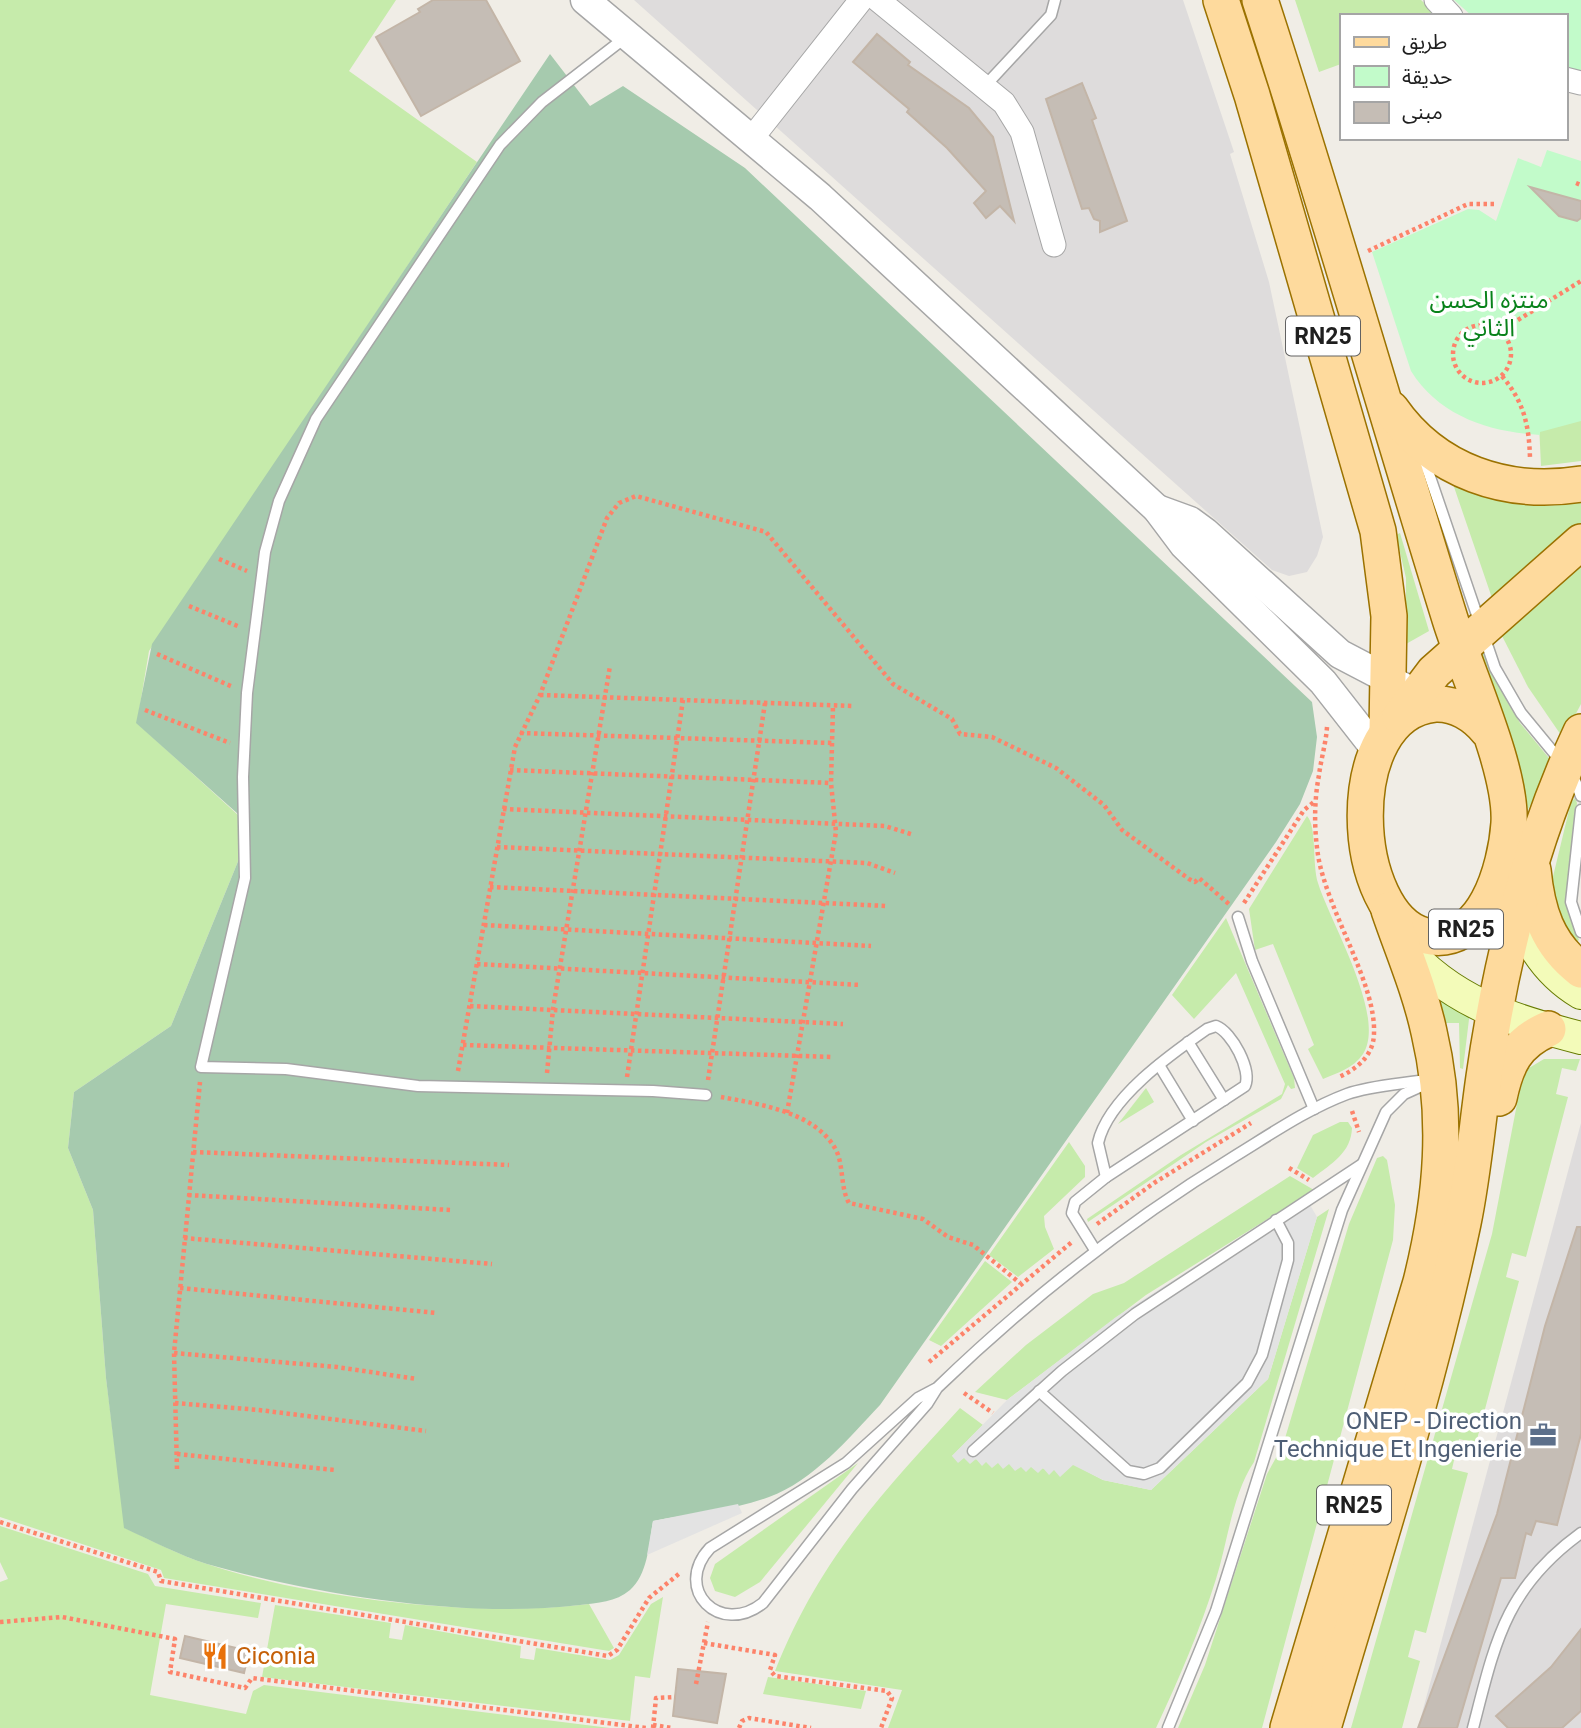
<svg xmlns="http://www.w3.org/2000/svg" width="1581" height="1728" viewBox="0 0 1581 1728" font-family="Roboto,'Noto Sans Arabic',sans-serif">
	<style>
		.residential { fill: #dedcdc }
		.grass { fill: #c6ebab }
		.cemetery { fill: #a6caae }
		.park { fill: #c2fbca }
		.parking { fill: #e3e3e3 }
		.building { fill: #c5bdb5; stroke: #c3b5a7; stroke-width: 2 }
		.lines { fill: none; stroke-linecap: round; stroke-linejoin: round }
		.service-casing { stroke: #a6a6a6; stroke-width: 13 }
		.minor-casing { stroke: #a6a6a6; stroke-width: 25 }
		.tertiary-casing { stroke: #a6a6a6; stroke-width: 31 }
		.secondary-casing { stroke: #667b02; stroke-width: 34 }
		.primary-casing { stroke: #9b7200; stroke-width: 38 }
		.path { stroke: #fd836a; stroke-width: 4.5; stroke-dasharray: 3.5 3.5; stroke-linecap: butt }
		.service { stroke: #fff; stroke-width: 10 }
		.minor { stroke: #fff; stroke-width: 23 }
		.tertiary { stroke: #fff; stroke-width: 28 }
		.secondary { stroke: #f3fbb9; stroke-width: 32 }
		.primary { stroke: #feda9d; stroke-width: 35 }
		.labels { text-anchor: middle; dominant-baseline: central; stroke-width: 7; stroke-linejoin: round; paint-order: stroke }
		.shield { fill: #fff; stroke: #626262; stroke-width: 2 }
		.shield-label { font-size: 23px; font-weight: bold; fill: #1f1f1f }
		.park-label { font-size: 24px; fill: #09821b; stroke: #fff }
		.service-label { font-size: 24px; fill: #4e5e75; stroke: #fff; text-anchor: end }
		.food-label { font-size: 24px; fill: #c56008; stroke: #fff; text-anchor: start }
	</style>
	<rect width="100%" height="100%" fill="#f0ede6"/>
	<g class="residential">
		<polygon points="634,0 1183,0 1234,152 1230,154 1269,282 1323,537 1317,556 1307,572 1289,576 1272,570"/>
		<polygon points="1581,1123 1581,1728 1418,1728"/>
	</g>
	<g class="grass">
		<path d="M0,0H396L349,71L477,162L149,651L137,723L238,815L239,859L171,1026L74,1092L68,1148L93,1210L106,1378L125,1528C149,1539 173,1552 198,1561C305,1599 477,1618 589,1604L614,1648L609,1651L164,1578L161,1570L0,1517Z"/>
		<polygon points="1295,0 1421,0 1438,16 1341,16 1341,64 1319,72"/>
		<polygon points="1581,293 1581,461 1541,466 1539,424"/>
		<path d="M1453,484C1493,501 1537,511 1581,502V523L1493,601Z"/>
		<polygon points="1400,533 1429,631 1406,644 1406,578 1396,535"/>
		<polygon points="1581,558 1581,704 1563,738 1528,687 1500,632"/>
		<polygon points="1482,650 1520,723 1553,763 1526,813 1474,656"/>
		<path d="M1575,798L1577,803C1572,849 1562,896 1579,940L1569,947L1550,889L1571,802Z"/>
		<path d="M1307,816C1317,826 1312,865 1318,883C1330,922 1387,1017 1363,1054C1354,1068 1337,1073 1323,1079L1308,1049L1314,1045L1273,944L1255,950L1249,909Z"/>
		<polygon points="1226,918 1294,1078 1295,1088 1291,1089 1288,1085 1281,1099 1206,1142 1088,1222 1087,1219 1181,1155 1282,1094 1285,1084 1236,973 1194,1019 1172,995"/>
		<polygon points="1429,988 1470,1011 1463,1069 1460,1068 1459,1023 1442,1023"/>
		<polygon points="1544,1059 1580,1059 1576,1071 1562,1068 1556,1094 1568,1097 1526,1257 1512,1253 1506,1277 1519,1281 1476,1443 1459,1439 1452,1469 1468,1473 1426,1633 1415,1630 1408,1657 1420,1661 1402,1728 1351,1728 1492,1234 1521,1083 1529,1068"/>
		<polygon points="1146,1088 1154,1102 1118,1124"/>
		<path d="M1340,1122H1348L1352,1128C1351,1153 1332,1163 1313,1178L1297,1168L1313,1135Z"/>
		<polygon points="1069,1142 1085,1166 1085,1177 1044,1216 1045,1227 1054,1249 1018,1277 989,1255"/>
		<polygon points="1383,1156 1387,1160 1395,1205 1393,1240 1262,1728 1178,1728 1205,1665 1267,1474 1283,1445 1349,1224 1377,1158"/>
		<polygon points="1290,1176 1314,1190 1146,1295 1007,1400 975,1392 1026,1345 1093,1294 1124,1283"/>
		<path d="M1329,1209L1254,1462C1232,1495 1228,1541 1216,1579C1200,1630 1179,1679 1156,1728H888L902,1690L775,1671C819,1560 881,1494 960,1408L983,1425L952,1456L1054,1470L1073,1464L1103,1480L1151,1490L1268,1379L1317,1217Z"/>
		<polygon points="985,1261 1012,1282 941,1346 929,1340"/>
		<polygon points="858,1463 760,1582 735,1597 715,1591 710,1578 715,1564"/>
		<polygon points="0,1526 148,1574 155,1586 261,1603 258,1618 166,1604 150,1695 246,1714 253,1691 264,1685 610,1728 0,1728 0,1582 8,1579 0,1562"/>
		<polygon points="663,1597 650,1678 635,1676 630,1721 262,1677 275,1605 391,1623 389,1638 402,1640 405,1625 521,1646 520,1658 534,1660 536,1648 610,1660 619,1655 651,1604"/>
		<polygon points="768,1677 866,1691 861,1709 763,1694"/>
	</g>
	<path class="cemetery" d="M550,54L590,106L623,86L745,168L1312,702L1317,737L1313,771L1300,804L1276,842L880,1405C849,1438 813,1481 769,1497C735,1510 689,1514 653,1521C649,1544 648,1574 630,1590C616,1602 597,1603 580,1605C468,1619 316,1595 207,1564C179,1555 152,1541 124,1528L106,1378L93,1210L68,1148L74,1092L171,1026L239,859L238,814L136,723L152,644Z"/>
	<g class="park">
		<polygon points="1454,0 1581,0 1581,72 1565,68 1565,16 1472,16"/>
		<path d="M1547,150L1581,161V421L1540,432V435C1489,432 1439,416 1411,371L1372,252L1468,209L1479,210L1496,221L1518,158L1541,167Z"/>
	</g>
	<g class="parking">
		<polygon points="1305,1196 1317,1217 1268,1379 1151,1490 1103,1480 1073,1465 1060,1477 1054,1470 1049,1475 1043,1468 1038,1473 1031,1467 1026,1472 1021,1467 1015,1471 1009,1464 1003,1469 998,1463 992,1468 986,1462 982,1466 976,1459 970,1464 964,1458 958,1463 952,1456 1007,1400 1116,1317"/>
		<polygon points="738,1504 742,1513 647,1555 653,1521"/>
	</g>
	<g class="building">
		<polygon points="433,0 486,0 520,61 421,116 376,37 420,12 418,9"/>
		<polygon points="877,34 910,62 908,65 969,108 993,137 1014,221 1000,206 986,218 974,203 986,191 947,148 907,112 909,109 853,62"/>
		<polygon points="1082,83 1096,118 1092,120 1127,221 1100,232 1100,221 1094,219 1089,208 1082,209 1046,99"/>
		<polygon points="1530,187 1581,201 1581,218 1577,221 1559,216"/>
		<polygon points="1577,1227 1581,1227 1581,1434 1557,1525 1536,1521 1531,1535 1526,1533 1515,1578 1501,1578 1457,1728 1418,1728 1497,1514 1545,1326"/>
		<polygon points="1581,1629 1581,1711 1562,1728 1508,1728 1496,1716 1551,1667"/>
		<polygon points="185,1636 249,1651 244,1673 180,1658"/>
		<polygon points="678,1669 726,1674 717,1723 673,1716"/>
	</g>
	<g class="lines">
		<defs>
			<g id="service">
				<polyline points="626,37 542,102 500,145 316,419 279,501 265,552 247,693 243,777 245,878 201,1067 286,1069 418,1086 653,1091 706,1095"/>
				<polyline points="985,86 1051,15 1055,0"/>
				<polyline points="1418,456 1428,471 1495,668 1521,713 1573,776 1581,796"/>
				<polyline points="1581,810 1571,902 1581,932"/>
				<polyline points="1238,917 1252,961 1314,1109"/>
				<path d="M1216,1026C1232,1032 1252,1070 1245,1086L1106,1177L1098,1143C1108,1098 1171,1054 1207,1029Z"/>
				<polyline points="1188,1042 1224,1100"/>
				<polyline points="1159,1065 1193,1121"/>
				<polyline points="1095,1250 1072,1213 1075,1202 1106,1177"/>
				<path d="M937,1388L927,1404L852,1489L763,1603C720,1637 672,1589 710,1548L846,1463L918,1398L937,1388C1028,1300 1127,1222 1235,1156C1271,1134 1307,1109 1347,1094C1372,1085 1404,1084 1431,1079"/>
				<polyline points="1039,1391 1128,1471 1144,1474 1160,1468 1247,1383 1262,1355 1288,1260 1288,1243 1276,1220"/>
				<polyline points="973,1451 1062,1371 1135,1314 1361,1165"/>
				<polyline points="1168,1728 1216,1611 1342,1210 1386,1112 1404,1094 1426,1084"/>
				<path d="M1473,1728C1495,1643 1505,1588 1581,1533"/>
			</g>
			<g id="minor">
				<polyline points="878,0 1004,103 1022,132 1054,245"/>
				<polyline points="1436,0 1451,16"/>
				<polyline points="1565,79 1581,83"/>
				<polyline points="752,138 861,0"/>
			</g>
			<g id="tertiary">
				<polyline points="585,0 820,197 1157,509 1184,545 1323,682 1377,751"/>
				<polyline points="1157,509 1190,521 1205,532 1340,654 1405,688"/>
			</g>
			<g id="secondary">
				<path d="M1517,895C1522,936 1546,972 1581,993"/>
				<path d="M1402,945C1451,1002 1510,1020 1581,1038"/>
			</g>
			<g id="primary">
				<polyline points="1221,0 1252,95 1378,531 1389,616 1387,731"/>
				<path d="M1260,0C1327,205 1386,413 1450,619C1467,674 1512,770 1509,823C1506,867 1484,949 1426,936C1349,918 1338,713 1435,704C1456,703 1475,715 1488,731"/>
				<path d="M1391,409C1435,472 1507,496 1581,484"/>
				<polyline points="1400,717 1434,672 1581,542"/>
				<path d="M1533,870C1537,911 1547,944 1581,970"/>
				<path d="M1499,1098C1506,1064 1516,1043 1548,1029"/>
				<path d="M1288,1728L1421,1282C1442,1198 1449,1117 1429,1032C1420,990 1403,951 1389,910"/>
				<path d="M1323,1728C1372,1561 1427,1394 1463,1223C1473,1175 1477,1126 1484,1077C1501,958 1530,841 1581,732"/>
			</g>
		</defs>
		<use href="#service" class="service-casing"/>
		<use href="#minor" class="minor-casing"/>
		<use href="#tertiary" class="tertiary-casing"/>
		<use href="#secondary" class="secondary-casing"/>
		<use href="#primary" class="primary-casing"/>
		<g class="path">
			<polyline points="1576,183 1581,185"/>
			<polyline points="1368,251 1468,204 1495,204"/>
			<circle cx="1482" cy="354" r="29"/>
			<polyline points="1500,331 1581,281"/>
			<path d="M1502,376C1524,402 1529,425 1530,458"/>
			<polyline points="219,559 247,571"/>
			<polyline points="189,606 240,627"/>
			<polyline points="157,654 233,687"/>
			<polyline points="540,695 853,706"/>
			<polyline points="145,710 230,743"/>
			<path d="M1327,727C1326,743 1321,759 1319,775C1314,801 1314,829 1318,855C1327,911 1376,983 1374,1033C1374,1055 1357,1069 1339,1077"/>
			<polyline points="520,733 832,743"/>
			<polyline points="510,770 831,783"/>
			<polyline points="503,809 885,826 914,835"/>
			<polyline points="497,847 867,863 895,873"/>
			<polyline points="490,887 886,906"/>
			<polyline points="1244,903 1304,810 1314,802"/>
			<polyline points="484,925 871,946"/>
			<polyline points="477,964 861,985"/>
			<polyline points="470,1006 843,1024"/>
			<polyline points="463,1045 833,1057"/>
			<polyline points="458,1071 515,747 540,695 607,518 619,503 636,496 766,532 893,684 952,719 960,734 992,737 1056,768 1104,805 1122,830 1189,879 1195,882 1199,878 1230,905"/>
			<polyline points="547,1073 553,1009 610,666"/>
			<polyline points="627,1077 683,700"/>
			<polyline points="708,1080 765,703"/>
			<path d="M721,1097C759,1104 816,1112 836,1150C844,1166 840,1187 849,1203L923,1219L948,1237L973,1245L1020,1283"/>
			<polyline points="1352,1111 1359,1132"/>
			<polyline points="787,1113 836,832 831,783 833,706"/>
			<polyline points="193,1152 509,1165"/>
			<polyline points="1289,1168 1309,1180"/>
			<polyline points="188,1195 450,1210"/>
			<polyline points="1097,1224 1154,1183 1251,1123"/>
			<polyline points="184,1238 492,1264"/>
			<polyline points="180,1288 437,1313"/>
			<polyline points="174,1353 337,1367 417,1379"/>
			<polyline points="929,1362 1073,1241"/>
			<polyline points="964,1393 993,1413"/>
			<polyline points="175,1403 259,1410 426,1431"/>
			<polyline points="177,1454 335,1470"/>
			<polyline points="177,1469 174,1353 200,1082"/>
			<polyline points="0,1522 158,1572 161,1581 608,1656 617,1650 649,1598 680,1573"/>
			<polyline points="0,1622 62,1617 175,1639 170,1672 245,1688 252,1678 646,1728"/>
			<polyline points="704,1643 775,1655 770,1670 775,1676 887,1691 892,1698 881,1728"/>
			<polyline points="696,1684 708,1622"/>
			<polyline points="653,1725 672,1728"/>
			<polyline points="653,1728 656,1698 675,1697"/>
			<polyline points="739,1728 742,1721 749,1718 811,1728"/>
		</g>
		<use href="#service" class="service"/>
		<use href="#minor" class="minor"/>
		<use href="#tertiary" class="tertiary"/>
		<use href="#secondary" class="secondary"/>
		<use href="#primary" class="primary"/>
	</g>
	<defs>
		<symbol id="office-bare" viewBox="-9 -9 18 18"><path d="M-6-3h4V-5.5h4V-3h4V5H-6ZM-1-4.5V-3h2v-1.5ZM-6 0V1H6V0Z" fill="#5c6f8a" stroke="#fff" stroke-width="2.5" paint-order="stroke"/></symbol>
		<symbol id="restaurant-bare" viewBox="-9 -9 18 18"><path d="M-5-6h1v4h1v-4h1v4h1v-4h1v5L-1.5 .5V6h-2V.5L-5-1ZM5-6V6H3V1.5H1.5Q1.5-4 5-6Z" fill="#e8710a" stroke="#fff" stroke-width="2.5" paint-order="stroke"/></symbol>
	</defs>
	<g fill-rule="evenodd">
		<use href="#office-bare" x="1524" y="1416" width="38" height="38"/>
		<use href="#restaurant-bare" x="196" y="1637" width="38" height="38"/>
	</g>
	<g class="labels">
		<g class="shield">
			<rect x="1286" y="316.5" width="74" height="39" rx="5"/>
			<rect x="1429" y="909.5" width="74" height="39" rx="5"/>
			<rect x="1317" y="1485.5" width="74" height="39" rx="5"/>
		</g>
		<g class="shield-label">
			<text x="1323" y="336">RN25</text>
			<text x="1466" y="929">RN25</text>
			<text x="1354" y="1505">RN25</text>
		</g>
		<g class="park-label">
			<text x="1489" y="300">منتزه الحسن<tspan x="1489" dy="28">الثاني</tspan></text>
		</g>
		<g class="service-label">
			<text x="1522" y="1421">ONEP - Direction<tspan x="1522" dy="28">Technique Et Ingenierie</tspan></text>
		</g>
		<g class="food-label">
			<text x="236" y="1656">Ciconia</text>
		</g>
	</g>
	<rect x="1340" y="14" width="228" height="126" fill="#ffffff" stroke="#a5a5a5" stroke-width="2"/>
	<rect x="1354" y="37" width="35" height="10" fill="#feda9d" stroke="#a5a5a5" stroke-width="2"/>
	<text x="1402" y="49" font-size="21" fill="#1f1f1f">طريق</text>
	<rect x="1354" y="66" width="35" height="21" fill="#c2fbca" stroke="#a5a5a5" stroke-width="2"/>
	<text x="1402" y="84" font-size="21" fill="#1f1f1f">حديقة</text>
	<rect x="1354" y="102" width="35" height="21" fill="#c5bdb5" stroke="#a5a5a5" stroke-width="2"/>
	<text x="1402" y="119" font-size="21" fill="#1f1f1f">مبنى</text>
</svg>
